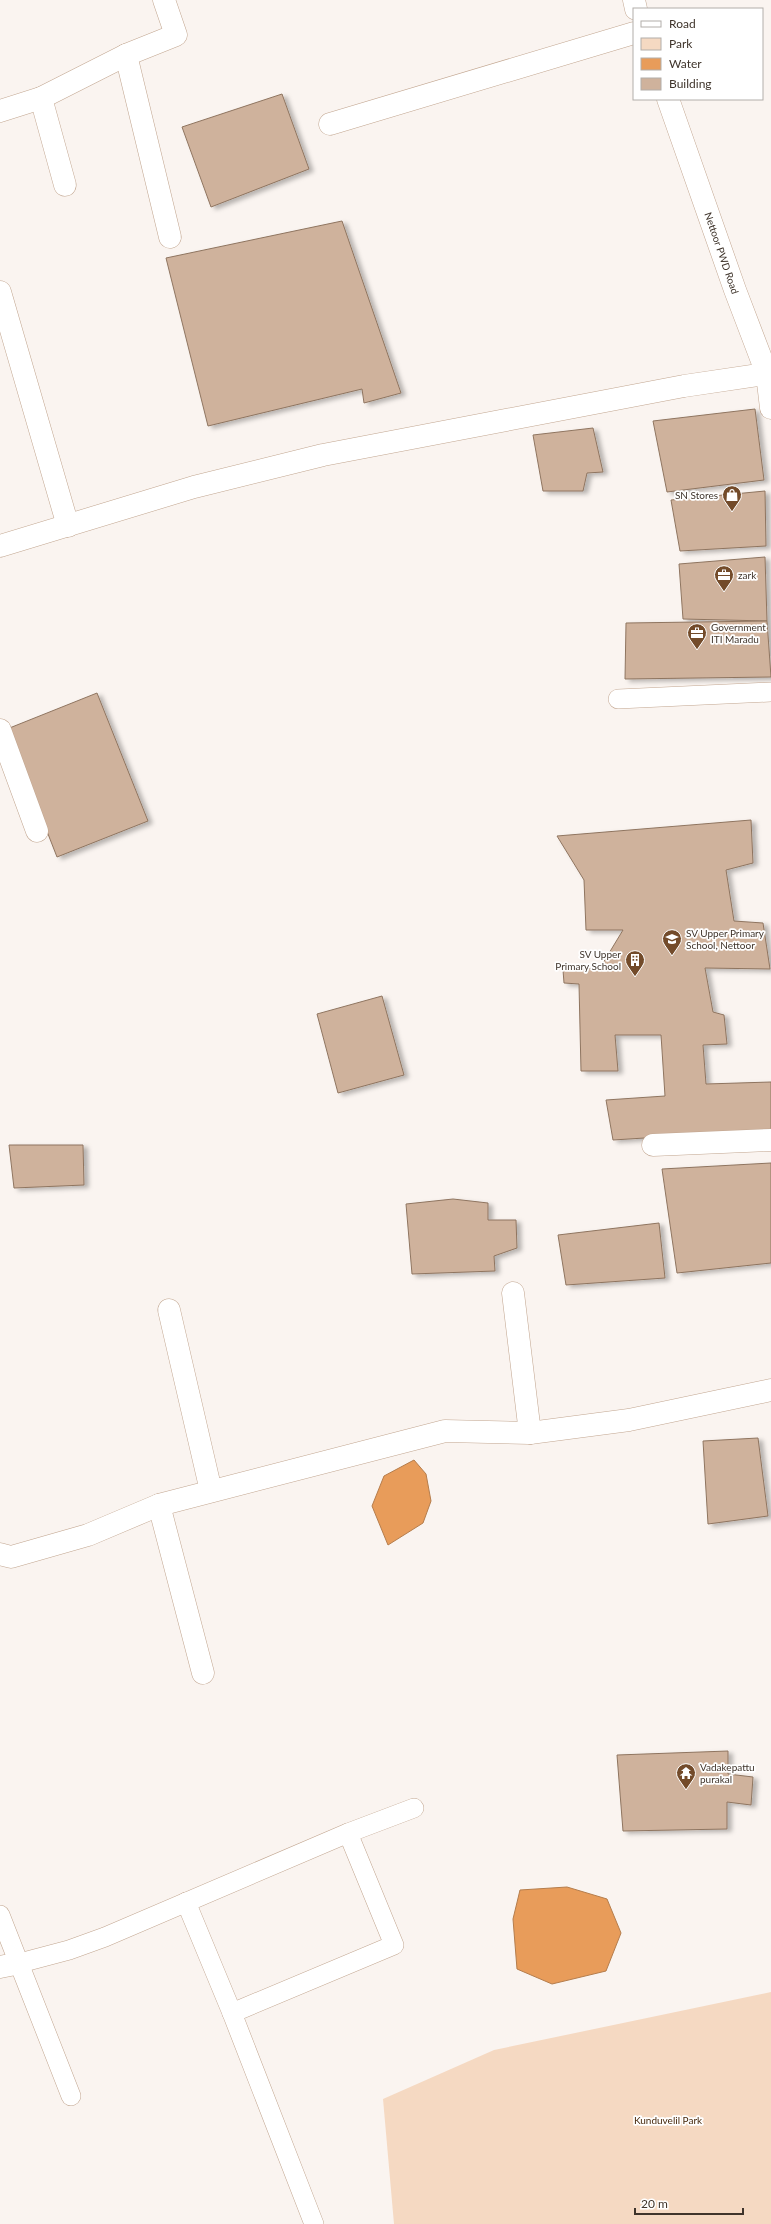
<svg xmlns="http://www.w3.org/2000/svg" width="771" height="2224" viewBox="0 0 771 2224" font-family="Lato,sans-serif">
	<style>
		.green { fill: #f5d9c2 }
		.water { fill: #e89c5a; stroke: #b57d4c }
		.building { fill: #cfb29c; stroke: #8f7560; filter: url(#shadow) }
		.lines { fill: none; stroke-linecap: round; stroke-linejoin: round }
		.service-casing { stroke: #c2a690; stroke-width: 20 }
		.minor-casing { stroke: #c2a690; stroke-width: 23 }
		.tertiary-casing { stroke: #c2a690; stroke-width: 23 }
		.service { stroke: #fff; stroke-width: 19 }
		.minor { stroke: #fff; stroke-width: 22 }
		.tertiary { stroke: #fff; stroke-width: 22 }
		.labels { text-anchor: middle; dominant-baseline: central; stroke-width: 3.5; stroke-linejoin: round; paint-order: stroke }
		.street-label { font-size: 10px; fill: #3f342b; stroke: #fff }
		.poi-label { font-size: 10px; fill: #3f342b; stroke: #fff; text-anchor: start }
		.park-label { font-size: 10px; fill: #46280b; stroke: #fff }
	</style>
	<defs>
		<filter id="shadow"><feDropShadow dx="4.5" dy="2.5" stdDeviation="2" flood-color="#0004"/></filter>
	</defs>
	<rect width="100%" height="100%" fill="#faf4f0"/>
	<polygon class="green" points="771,1992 771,2224 394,2224 383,2099 494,2050"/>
	<g class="water">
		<polygon points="414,1460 426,1474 431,1501 423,1523 388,1545 372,1506 384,1476"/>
		<polygon points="567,1887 607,1899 621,1933 606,1971 552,1984 517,1969 513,1919 520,1890"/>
	</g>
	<g class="building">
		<polygon points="282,94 309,169 211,207 182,127"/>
		<polygon points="342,221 401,393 364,403 362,389 208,426 166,258"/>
		<polygon points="755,409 764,480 667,492 653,421"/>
		<polygon points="593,428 603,472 587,473 583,491 543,491 533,435"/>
		<polygon points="765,491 766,546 680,551 671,500"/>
		<polygon points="765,557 767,621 683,619 679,564"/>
		<polygon points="767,621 771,677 625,679 626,623"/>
		<polygon points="97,693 148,821 57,857 7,729"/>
		<polygon points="751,820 753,863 726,870 734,921 763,923 770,969 705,968 713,1012 724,1015 727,1044 703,1045 706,1084 771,1082 771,1130 613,1140 606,1100 665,1096 661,1035 615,1035 618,1071 581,1071 579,984 564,983 563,970 600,968 623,930 586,930 584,880 557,836"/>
		<polygon points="382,996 404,1075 338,1093 317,1014"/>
		<polygon points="9,1145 83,1145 84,1185 14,1188"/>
		<polygon points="771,1163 771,1263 677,1273 662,1169"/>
		<polygon points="453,1199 488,1203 488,1220 516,1220 517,1248 494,1256 495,1271 412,1274 406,1204"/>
		<polygon points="659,1223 665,1278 566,1285 558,1235"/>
		<polygon points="758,1438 768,1516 708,1524 703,1441"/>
		<polygon points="728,1751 728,1774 753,1777 751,1805 727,1802 727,1829 623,1831 617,1755"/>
	</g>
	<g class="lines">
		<defs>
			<g id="service">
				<polyline points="618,699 771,692"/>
				<polyline points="186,1902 232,2013"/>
				<polyline points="0,1915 71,2096"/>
				<polyline points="20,1963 69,1950 105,1937 348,1833 414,1808"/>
				<polyline points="314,2224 232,2013 394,1945 348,1833"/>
			</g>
			<g id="minor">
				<polyline points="126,55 170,237"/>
				<polyline points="41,98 65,185"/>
				<polyline points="0,111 41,98 126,55 176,35 164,0"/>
				<polyline points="330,124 634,33"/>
				<polyline points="0,292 68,526"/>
				<polyline points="0,730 37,831"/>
				<polyline points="653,1145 771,1140"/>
				<polyline points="513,1293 530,1433"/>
				<polyline points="169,1310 211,1491"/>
				<polyline points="159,1505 203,1673"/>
				<polyline points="0,1554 11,1557 88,1535 159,1505 445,1431 530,1433 629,1420 771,1390"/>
				<polyline points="0,1967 20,1963"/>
			</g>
			<g id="tertiary">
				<polyline points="634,0 636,9"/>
				<polyline points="668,99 735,290 767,374 771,408"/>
				<polyline points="0,546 194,487 323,455 684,386 771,373"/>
			</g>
		</defs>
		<use href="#service" class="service-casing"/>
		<use href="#minor" class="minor-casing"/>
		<use href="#tertiary" class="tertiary-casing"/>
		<use href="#service" class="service"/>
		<use href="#minor" class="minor"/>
		<use href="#tertiary" class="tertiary"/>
	</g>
	<defs>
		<symbol id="shop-pin" viewBox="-11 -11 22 30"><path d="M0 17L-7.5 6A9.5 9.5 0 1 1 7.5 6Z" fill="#734b2a" stroke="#fff"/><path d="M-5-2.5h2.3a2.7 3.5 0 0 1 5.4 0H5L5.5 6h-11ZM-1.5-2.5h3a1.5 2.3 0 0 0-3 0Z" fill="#fff"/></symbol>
		<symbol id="office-pin" viewBox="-11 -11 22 30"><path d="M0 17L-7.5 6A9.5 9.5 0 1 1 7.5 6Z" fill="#734b2a" stroke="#fff"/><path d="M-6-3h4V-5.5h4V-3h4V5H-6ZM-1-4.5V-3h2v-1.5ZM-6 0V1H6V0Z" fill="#fff"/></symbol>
		<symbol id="school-pin" viewBox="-11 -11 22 30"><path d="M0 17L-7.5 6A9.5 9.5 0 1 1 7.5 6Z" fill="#734b2a" stroke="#fff"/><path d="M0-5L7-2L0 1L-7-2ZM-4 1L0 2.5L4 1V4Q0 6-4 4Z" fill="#fff"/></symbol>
		<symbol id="building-pin" viewBox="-11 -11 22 30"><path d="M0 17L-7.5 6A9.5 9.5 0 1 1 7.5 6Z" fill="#734b2a" stroke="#fff"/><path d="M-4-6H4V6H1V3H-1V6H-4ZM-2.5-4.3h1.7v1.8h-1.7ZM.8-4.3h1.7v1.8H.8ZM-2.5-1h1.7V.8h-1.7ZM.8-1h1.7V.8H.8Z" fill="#fff"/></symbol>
		<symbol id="temple-pin" viewBox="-11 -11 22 30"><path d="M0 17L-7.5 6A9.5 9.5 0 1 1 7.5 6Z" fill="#734b2a" stroke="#fff"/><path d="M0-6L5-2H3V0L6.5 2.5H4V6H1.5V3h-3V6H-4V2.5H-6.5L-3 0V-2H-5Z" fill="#fff"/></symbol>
	</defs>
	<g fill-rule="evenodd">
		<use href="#shop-pin" x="721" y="484" width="22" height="30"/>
		<use href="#office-pin" x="713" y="564" width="22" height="30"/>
		<use href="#office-pin" x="686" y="622" width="22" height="30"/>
		<use href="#school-pin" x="661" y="928" width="22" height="30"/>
		<use href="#building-pin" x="624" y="949" width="22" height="30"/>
		<use href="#temple-pin" x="675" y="1762" width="22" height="30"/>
	</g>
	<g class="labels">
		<g class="street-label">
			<text transform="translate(722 253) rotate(71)">Nettoor PWD Road</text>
		</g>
		<g class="poi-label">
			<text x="718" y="495" text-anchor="end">SN Stores</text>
			<text x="738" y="575">zark</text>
			<text x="711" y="627">Government<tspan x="711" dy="12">ITI Maradu</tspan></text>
			<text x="686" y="933">SV Upper Primary<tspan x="686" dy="12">School, Nettoor</tspan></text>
			<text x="621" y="954" text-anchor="end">SV Upper<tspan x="621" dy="12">Primary School</tspan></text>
			<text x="700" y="1767">Vadakepattu<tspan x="700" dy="12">purakal</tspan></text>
		</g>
		<g class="park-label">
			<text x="668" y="2120">Kunduvelil Park</text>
		</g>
	</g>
	<rect x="633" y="8" width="130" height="92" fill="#ffffff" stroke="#b2aeaa"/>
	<rect x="641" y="21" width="20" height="6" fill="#ffffff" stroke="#b2aeaa"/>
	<text x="669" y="28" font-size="12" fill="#3f342b">Road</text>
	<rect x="641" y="38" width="20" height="12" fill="#f5d9c2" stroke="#b2aeaa"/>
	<text x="669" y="48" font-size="12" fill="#3f342b">Park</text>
	<rect x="641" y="58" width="20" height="12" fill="#e89c5a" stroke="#b2aeaa"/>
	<text x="669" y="68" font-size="12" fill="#3f342b">Water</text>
	<rect x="641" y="78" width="20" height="12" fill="#cfb29c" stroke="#b2aeaa"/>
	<text x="669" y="88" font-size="12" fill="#3f342b">Building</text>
	<path d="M635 2208v6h108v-6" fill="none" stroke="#3f342b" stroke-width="2"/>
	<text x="641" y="2208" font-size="12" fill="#3f342b" stroke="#ffffff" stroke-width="3" paint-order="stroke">20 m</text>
</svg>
